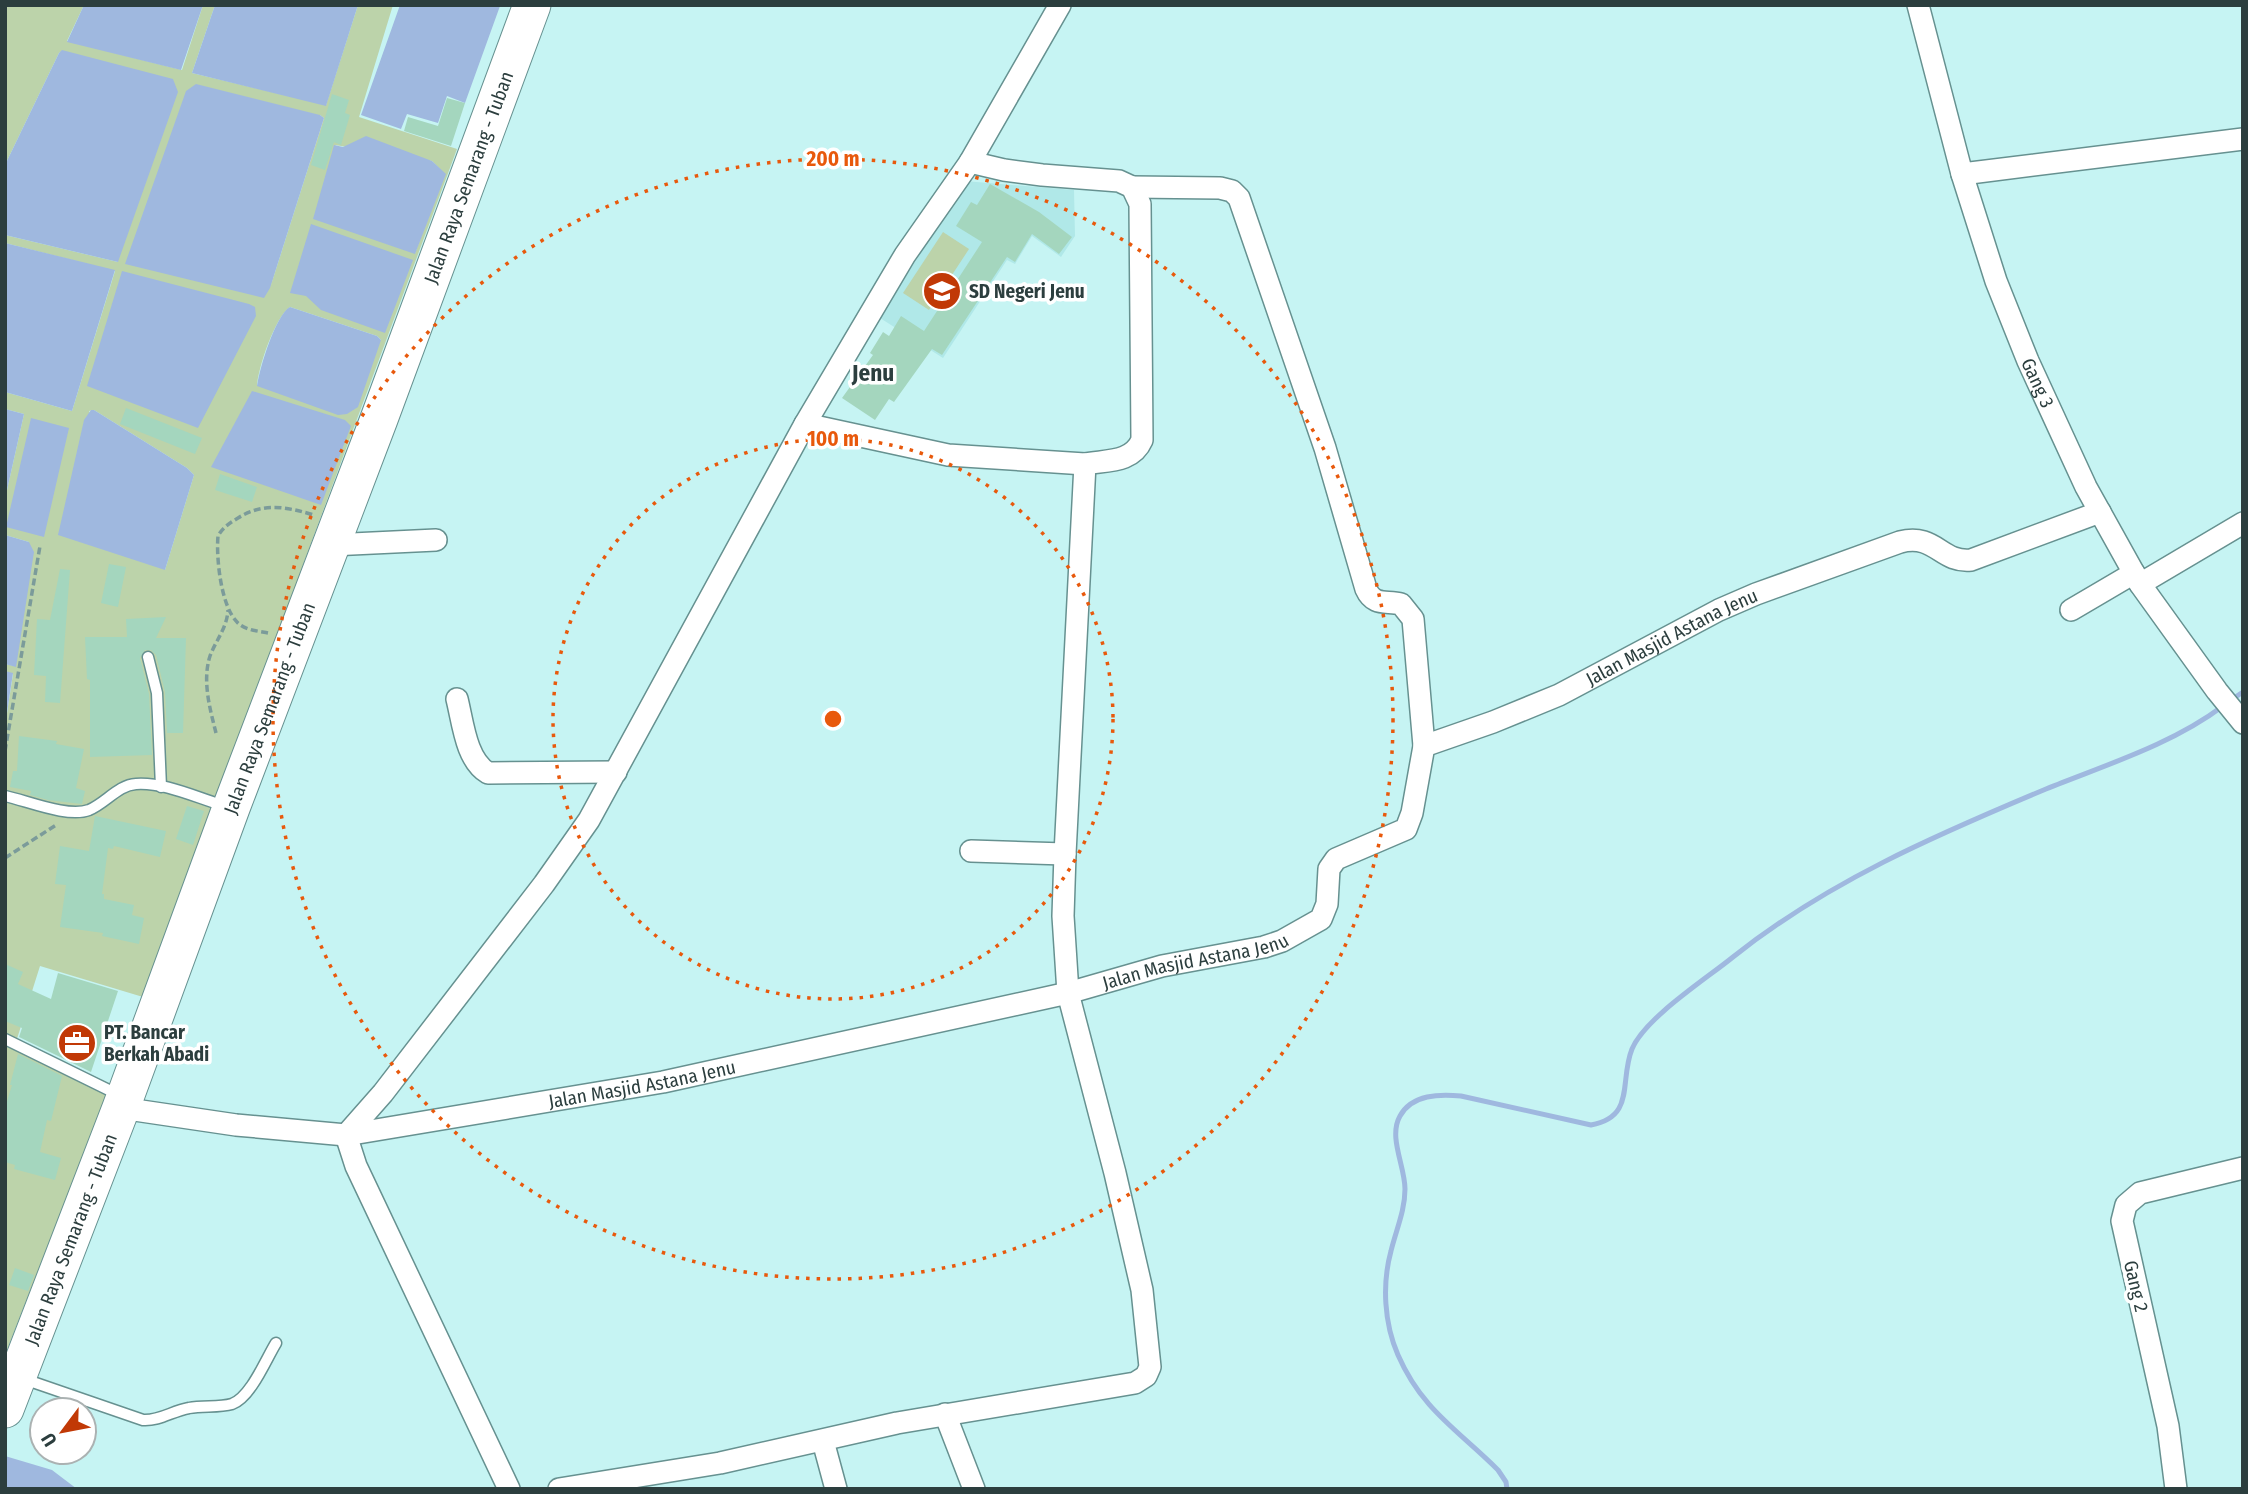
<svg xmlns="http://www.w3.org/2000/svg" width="2248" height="1494" viewBox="0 0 2248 1494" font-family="'Fira Sans Condensed',sans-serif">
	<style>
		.built { fill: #b0e8e8 }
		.green { fill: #bcd3aa; fill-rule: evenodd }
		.water { fill: #9fb8df }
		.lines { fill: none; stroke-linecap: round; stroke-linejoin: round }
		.stream { stroke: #9fb8df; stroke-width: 5 }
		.building { fill: #a4d6be }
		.lane-casing { stroke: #669190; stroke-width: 13 }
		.street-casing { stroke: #669190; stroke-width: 24 }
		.highway-casing { stroke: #669190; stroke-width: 39 }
		.path { stroke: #7b9b9a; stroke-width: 3.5; stroke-dasharray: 7 3.5; stroke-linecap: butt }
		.lane { stroke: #fff; stroke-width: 10 }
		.street { stroke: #fff; stroke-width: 21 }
		.highway { stroke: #fff; stroke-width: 37 }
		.ring { fill: none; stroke: #e8590c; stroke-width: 3.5; stroke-dasharray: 3.5 7 }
		.labels { text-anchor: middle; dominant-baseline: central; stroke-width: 7; stroke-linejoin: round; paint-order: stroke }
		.street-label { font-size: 19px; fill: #2c3e3e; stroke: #fff }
		.poi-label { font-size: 19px; font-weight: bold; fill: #2c3e3e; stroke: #fff; text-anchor: start }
		.quarter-label { font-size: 23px; font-weight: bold; fill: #2c3e3e; stroke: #fff }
		.centre { fill: #e8590c; stroke: #fff; stroke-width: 3.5 }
		.ring-label { font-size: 21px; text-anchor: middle; font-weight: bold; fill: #e8590c; stroke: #fff; stroke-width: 7; stroke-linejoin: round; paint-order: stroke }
	</style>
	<rect width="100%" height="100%" fill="#c6f4f3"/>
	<polygon class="built" points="965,181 1074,190 1075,236 1061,257 1032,236 1015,264 1007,260 943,358 880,318"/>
	<g class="green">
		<path d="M5,5H84L67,41L182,70L203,5H215L192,73L326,105L358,5H393L359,117L457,149L143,997L40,966L16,1042L111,1084L5,1355V726L13,674L5,671V664L15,666L29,542L5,535V499L24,414L5,409V392L72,411L115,271L5,243V235L118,262L62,51L59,53L5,165ZM320,115L324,118L270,288ZM335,145L432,161L445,174L415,253ZM290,307L377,336L381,340L257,386C258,368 275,317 290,307ZM94,410L187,468L194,475L165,570L89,411Z"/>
		<polygon points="943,232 969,249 929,310 903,293"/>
	</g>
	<g class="water">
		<polygon points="84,5 203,5 181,70 67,42"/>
		<polygon points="215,5 358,5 326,106 192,73"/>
		<polygon points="400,5 500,6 465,103 447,96 438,123 407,114 401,129 361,115"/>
		<polygon points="62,50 173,79 178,92 118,262 5,235 5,165 59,53"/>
		<polygon points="196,84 320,115 324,118 270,288 264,298 125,264 186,91"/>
		<polygon points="366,136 432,161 446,174 415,254 313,219 334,145 343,147"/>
		<polygon points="311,224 413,260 385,333 321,310 306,296 290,293"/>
		<polygon points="5,243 115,270 72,411 5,392"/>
		<polygon points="122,271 249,304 255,307 256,316 198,428 87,386"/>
		<path d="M290,307L377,336L381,340L358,407L347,414L338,415L257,386C259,369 276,314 290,307Z"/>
		<polygon points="252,391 345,420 351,426 321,505 211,467"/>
		<polygon points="5,409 24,414 5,499"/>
		<polygon points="91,410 94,410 187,468 194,475 165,570 58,535 84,420"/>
		<polygon points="31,418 69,428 44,537 6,527"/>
		<polygon points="5,535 29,542 34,552 16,667 5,664"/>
		<polygon points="5,671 13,673 5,726"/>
		<polygon points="5,1456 52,1470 77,1489 5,1489"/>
	</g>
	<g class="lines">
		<g class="stream">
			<polyline points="2231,700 2243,692"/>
			<path d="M1507,1489L1506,1482L1498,1470C1458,1430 1422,1410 1398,1355C1384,1323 1382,1284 1391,1251C1396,1230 1405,1211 1405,1189C1405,1166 1388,1137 1400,1116C1412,1094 1440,1094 1461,1096L1591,1125C1636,1117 1619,1081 1632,1049C1645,1018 1706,979 1733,957C1827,882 1936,835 2046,789C2105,765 2171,745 2223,706"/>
		</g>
	</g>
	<g class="building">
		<polygon points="332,94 349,100 345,113 350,115 341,145 334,142 325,170 311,165"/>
		<polygon points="447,98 465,103 451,146 404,131 408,117 438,126"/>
		<polygon points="990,184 1039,212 1072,237 1059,254 1032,234 1015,262 1007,257 942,355 932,349 894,402 889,399 875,420 842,398 873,355 870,353 883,332 889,336 901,316 924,331 982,242 956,226 971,202 977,205"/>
		<polygon points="126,408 202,438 195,454 120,424"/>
		<polygon points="220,474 257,487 252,502 215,490"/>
		<polygon points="109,564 126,567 118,607 101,603"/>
		<polygon points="60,569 70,570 60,703 45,702 46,676 34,675 37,619 50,620"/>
		<polygon points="166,617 156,638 186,638 183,733 167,733 165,692 156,655 151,650 145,650 140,658 149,694 152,755 90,757 90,680 87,679 85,637 127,637 126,619"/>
		<polygon points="19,736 57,741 56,744 84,749 76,788 85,791 82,804 48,800 30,795 31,791 10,787 13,771 17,771"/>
		<polygon points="187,806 204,811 193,845 176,839"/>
		<polygon points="95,816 166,831 160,857 114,846 113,849 108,848 102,894 104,894 104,899 134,905 132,915 144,918 139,944 102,936 103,933 60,927 66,885 55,884 60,846 89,851"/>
		<polygon points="5,964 23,972 18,984 51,999 58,973 118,991 91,1072 19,1037 22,1028 5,1021"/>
		<polygon points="18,1054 62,1076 51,1121 47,1120 40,1152 61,1158 55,1180 14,1169 15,1165 5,1162 5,1108 12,1085 10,1085"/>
		<polygon points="15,1268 34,1275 28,1291 9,1285"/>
	</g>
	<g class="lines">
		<defs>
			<g id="lane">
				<polyline points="148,657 157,693 161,787"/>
				<path d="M5,796C28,801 68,818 89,810C106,803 118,785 136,784C165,782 197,798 225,806"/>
				<polyline points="5,1039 119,1095"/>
				<path d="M21,1378L143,1420C160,1421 172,1411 189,1408C203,1405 218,1408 232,1404C251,1397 266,1359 276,1343"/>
			</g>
			<g id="street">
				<path id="s1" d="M1918,5L1962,174L1996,281L2028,361L2086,487L2140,584L2217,691L2243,723"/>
				<polyline points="1962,174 2243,139"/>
				<path d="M1132,187L1220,188L1232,191L1239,198L1325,448L1366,589C1374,607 1387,600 1401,604L1413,619L1424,746"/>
				<polyline points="805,424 948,455 1085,464"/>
				<polyline points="331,545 436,540"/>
				<polyline points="2140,584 2243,523"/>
				<polyline points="2071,610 2134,573"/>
				<path d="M457,699C463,723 466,760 488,773L616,772"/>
				<polyline points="971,851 1065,854"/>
				<path id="s2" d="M121,1108L236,1125L346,1135L663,1082L1068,993L1162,966L1264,947L1282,941L1321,919L1327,904L1329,869L1336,859L1406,829L1412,813L1424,746L1493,722L1559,695L1719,610L1756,594L1900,542C1936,533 1940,563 1971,560L2100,512"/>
				<polyline points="945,1414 974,1489"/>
				<polyline points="823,1441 836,1489"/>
				<polyline points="509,1489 356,1166 346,1135 383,1093 544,884 589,820 805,424 905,255 970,162 1060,5"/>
				<path d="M559,1489L720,1463L897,1423L1135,1383L1146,1376L1150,1367L1142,1290L1115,1173L1068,993L1066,962L1063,916L1065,854L1085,464C1107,460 1132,463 1142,440L1140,204L1132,187L1119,181L1042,175L1004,170L970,162"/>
				<polyline points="2176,1489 2168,1426 2122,1221 2126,1205 2140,1193 2243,1168"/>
			</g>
			<g id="highway">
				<path id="s3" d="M5,1409L121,1108L231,808L379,419L532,5"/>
			</g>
		</defs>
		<use href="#lane" class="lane-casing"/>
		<use href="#street" class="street-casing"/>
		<use href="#highway" class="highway-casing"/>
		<g class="path">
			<path d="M268,633C258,631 244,630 237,622C221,606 216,558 218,536C223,527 230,523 238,518C263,502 287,507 314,515"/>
			<path d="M216,733C210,709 202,681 210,656C216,640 227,628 228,610"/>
			<polyline points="5,751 40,546"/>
			<polyline points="5,858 56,825"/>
		</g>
		<use href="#lane" class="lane"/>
		<use href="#street" class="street"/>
		<use href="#highway" class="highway"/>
	</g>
	<g class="ring">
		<circle cx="833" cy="719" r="280"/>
		<circle cx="833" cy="719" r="560"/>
	</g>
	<defs>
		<symbol id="school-disc" viewBox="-11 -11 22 22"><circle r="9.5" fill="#c13906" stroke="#fff"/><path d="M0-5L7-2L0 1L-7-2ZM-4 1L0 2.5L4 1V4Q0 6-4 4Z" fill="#fff"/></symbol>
		<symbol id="office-disc" viewBox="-11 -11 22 22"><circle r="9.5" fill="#c13906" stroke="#fff"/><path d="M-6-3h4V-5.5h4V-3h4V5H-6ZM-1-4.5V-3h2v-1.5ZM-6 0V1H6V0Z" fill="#fff"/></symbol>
	</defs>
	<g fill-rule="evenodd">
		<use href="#school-disc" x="920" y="269" width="44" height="44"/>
		<use href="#office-disc" x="55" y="1021" width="44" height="44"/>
	</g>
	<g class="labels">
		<g class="street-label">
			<text stroke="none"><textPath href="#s3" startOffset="1316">Jalan Raya Semarang - Tuban</textPath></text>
			<text stroke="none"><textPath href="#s1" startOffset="397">Gang 3</textPath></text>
			<text stroke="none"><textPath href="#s2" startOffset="1724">Jalan Masjid Astana Jenu</textPath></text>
			<text stroke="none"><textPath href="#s3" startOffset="749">Jalan Raya Semarang - Tuban</textPath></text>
			<text stroke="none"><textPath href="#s2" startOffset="1094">Jalan Masjid Astana Jenu</textPath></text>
			<text stroke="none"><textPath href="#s2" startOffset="527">Jalan Masjid Astana Jenu</textPath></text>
			<text stroke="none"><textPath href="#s3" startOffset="182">Jalan Raya Semarang - Tuban</textPath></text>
			<text transform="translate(2136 1286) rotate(77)">Gang 2</text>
		</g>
		<g class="poi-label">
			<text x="969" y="291">SD Negeri Jenu</text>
			<text x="104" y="1032">PT. Bancar<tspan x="104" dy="22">Berkah Abadi</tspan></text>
		</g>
		<g class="quarter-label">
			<text x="873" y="373">Jenu</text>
		</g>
	</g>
	<circle cx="833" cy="719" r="10" class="centre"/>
	<g class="ring-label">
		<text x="833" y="166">200 m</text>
		<text x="833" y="446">100 m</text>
	</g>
	<rect width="2248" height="1494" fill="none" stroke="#2c3e3e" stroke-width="14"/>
	<g transform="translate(63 1431) rotate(238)"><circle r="33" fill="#ffffff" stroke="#abb2b2" stroke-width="2"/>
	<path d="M0-5L12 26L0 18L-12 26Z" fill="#c13906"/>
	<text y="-10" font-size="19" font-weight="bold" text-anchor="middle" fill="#2c3e3e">U</text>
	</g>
</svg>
